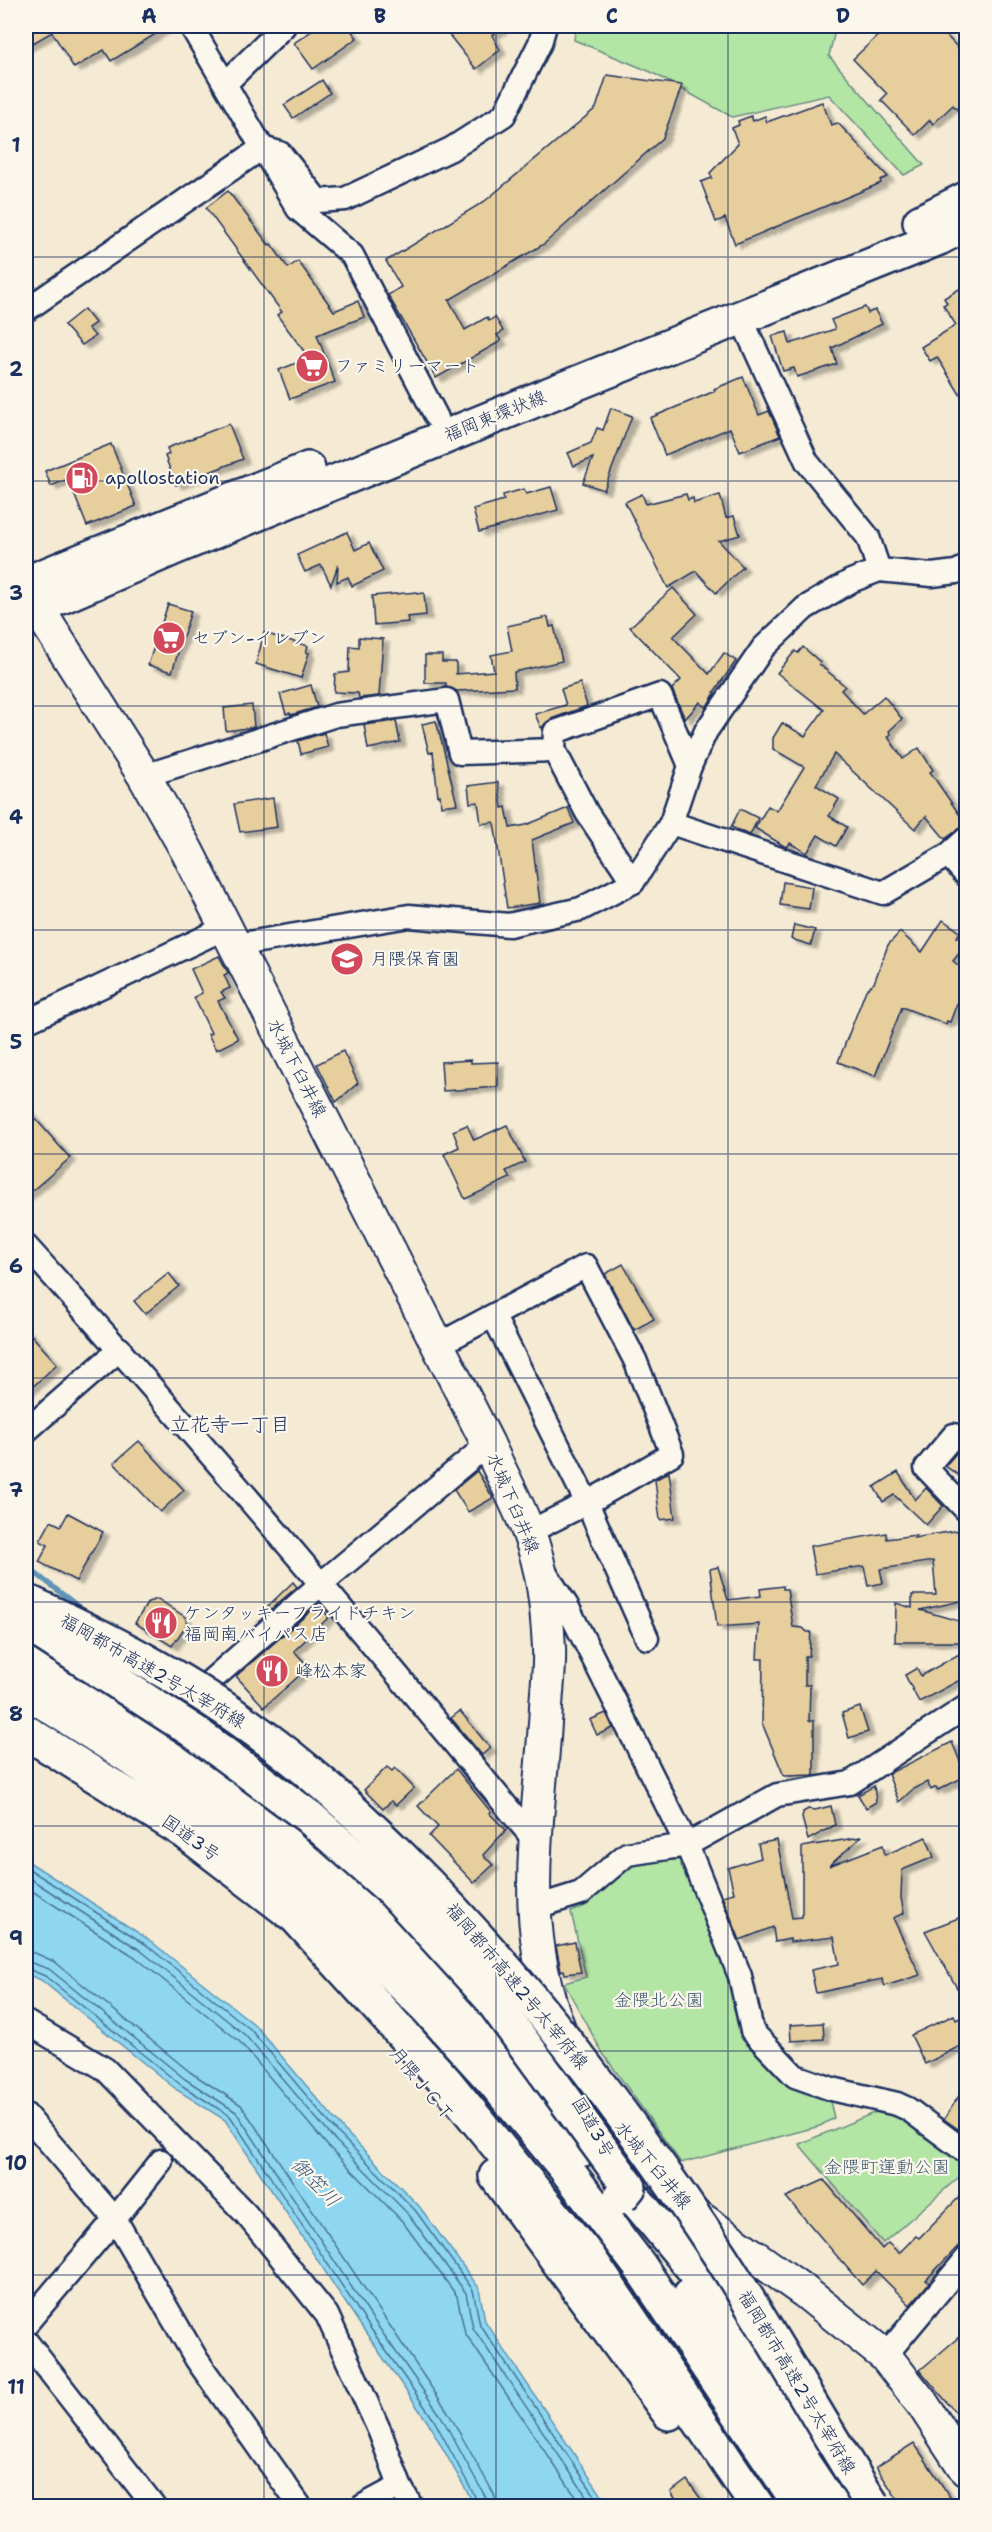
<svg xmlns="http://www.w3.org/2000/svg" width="992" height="2532" viewBox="0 0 992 2532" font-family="'Shantell Sans','Klee One',sans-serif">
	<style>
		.green { fill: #b3e5a5; stroke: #678a82; stroke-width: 1.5 }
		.water { fill: #8fd7f0; stroke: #6194b6; stroke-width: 1.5 }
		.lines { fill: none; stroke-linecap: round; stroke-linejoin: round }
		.shore { stroke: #497298; stroke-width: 1.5 }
		.stream { stroke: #6194b6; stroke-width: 5 }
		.building { fill: #e7ce9d; stroke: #1b2f5e; stroke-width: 1.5; filter: url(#shadow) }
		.street-casing { stroke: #1b2f5e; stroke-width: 27 }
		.secondary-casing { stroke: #1b2f5e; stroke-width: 36 }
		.primary-casing { stroke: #1b2f5e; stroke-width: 38 }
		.highway-casing { stroke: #1b2f5e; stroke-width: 38 }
		.street { stroke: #fbf7ec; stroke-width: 22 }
		.secondary { stroke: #fbf7ec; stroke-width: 32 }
		.primary { stroke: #fbf7ec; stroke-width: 33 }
		.highway { stroke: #fbf7ec; stroke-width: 33 }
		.highway-bridge-casing { stroke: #1b2f5e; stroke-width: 38; stroke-linecap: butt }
		.highway-bridge { stroke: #fbf7ec; stroke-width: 33 }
		.grid { fill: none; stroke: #1b2f5e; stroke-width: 1.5; stroke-opacity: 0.55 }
		.labels { text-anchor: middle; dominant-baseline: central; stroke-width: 4.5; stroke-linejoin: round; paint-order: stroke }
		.poi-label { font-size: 18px; fill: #1b2f5e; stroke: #fbf7ec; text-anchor: start }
		.street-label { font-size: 18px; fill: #1b2f5e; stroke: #fbf7ec }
		.park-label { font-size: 18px; fill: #415c70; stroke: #fbf7ec }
		.neighbourhood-label { font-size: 20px; fill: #1b2f5e; stroke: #fbf7ec }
		.water-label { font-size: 20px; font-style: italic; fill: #385982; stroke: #fbf7ec }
		.neatline { fill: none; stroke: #1b2f5e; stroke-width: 2 }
		.grid-label { font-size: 20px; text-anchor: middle; font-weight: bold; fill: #1b2f5e }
	</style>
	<defs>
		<filter id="shadow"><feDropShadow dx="6" dy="4" stdDeviation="1.5" flood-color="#0004"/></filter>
	</defs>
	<rect width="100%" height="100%" fill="#f5ebd4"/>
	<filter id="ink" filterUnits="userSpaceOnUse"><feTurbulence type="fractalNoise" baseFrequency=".0167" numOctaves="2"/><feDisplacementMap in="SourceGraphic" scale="12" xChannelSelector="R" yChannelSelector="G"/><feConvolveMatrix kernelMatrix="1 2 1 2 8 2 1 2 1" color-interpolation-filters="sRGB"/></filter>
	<g filter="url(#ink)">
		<g class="green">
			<polygon points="576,26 836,26 829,56 924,165 904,175 829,95 732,117 651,72 574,40"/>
			<polygon points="657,1860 685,1860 730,1973 792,2084 830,2101 834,2118 820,2126 681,2163 602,2052 564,1983 586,1977 571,1912 587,1905 621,1869 634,1863"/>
			<polygon points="883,2109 898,2114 966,2163 966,2171 883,2243 799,2144"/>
		</g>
		<polygon class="water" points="26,1860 148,1939 255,2025 344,2130 419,2206 479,2288 485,2321 609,2506 475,2506 429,2424 359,2323 225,2120 177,2090 41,1980 26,1974"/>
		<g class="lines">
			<g class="shore">
				<polyline points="26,1867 145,1944 250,2029 339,2134 415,2210 473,2290 480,2325 602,2506"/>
				<polyline points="26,1876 140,1950 245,2035 334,2139 409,2215 466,2293 473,2328 593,2506"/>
				<polyline points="26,1887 135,1957 239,2041 327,2145 402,2221 457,2296 465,2333 582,2506"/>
				<polyline points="26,1952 35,1953 55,1962 190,2072 241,2105 448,2412 494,2494 497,2506"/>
				<polyline points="26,1961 49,1969 185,2079 236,2112 370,2315 441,2416 486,2498 488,2506"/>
				<polyline points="26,1968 45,1976 181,2085 230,2116 364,2319 434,2420 480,2506"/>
			</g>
			<g class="stream">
				<polyline points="26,1566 87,1613"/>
				<polyline points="195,1708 224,1734"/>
			</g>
		</g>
		<g class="building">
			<polygon points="26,26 169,26 111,61 104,50 74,68 52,32 26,47"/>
			<polygon points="319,26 348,26 357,38 313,69 294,43"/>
			<polygon points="442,26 505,26 492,35 500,50 476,69"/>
			<polygon points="888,26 937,26 966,56 966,120 953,105 933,124 930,120 915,135 881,100 887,94 853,59"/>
			<polygon points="607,75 682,85 663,138 544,244 449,300 465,330 487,317 489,321 495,317 503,331 497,335 501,341 436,378 388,295 401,287 386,261 485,201 596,108"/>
			<polygon points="322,80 330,93 293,118 284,105"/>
			<polygon points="822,102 831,125 838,123 888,177 880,180 881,183 735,244 725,218 716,222 701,182 712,178 710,173 738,144 732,128 739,125 738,121 751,116 753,121 765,116 767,122"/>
			<polygon points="228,191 269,245 271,244 288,268 298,261 334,311 358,301 364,317 317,335 335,382 290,399 279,370 309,358 277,315 282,312 206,208"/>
			<polygon points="966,285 966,404 937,357 930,361 921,347 956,325 943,305 947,303 944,298"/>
			<polygon points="865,307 868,313 875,310 882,324 832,348 837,364 797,377 794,368 783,371 772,336 787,332 790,344 835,329 831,320"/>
			<polygon points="84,309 95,323 88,328 95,336 82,345 64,325"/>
			<polygon points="743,377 759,415 769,411 780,436 740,452 730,428 665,455 650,418 715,391 714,389"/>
			<polygon points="611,408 632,416 604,490 583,483 593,458 574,466 568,453 591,443 597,428 603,430"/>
			<polygon points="229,424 243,459 176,485 165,456 169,454 167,448"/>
			<polygon points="111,444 136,506 87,526 68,479 51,486 45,471"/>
			<polygon points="551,487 558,510 479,532 473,509 504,500 503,495 524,489 526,494"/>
			<polygon points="642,494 646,504 686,494 688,500 693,498 694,503 720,495 726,518 734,516 740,535 719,541 743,567 716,593 696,571 668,588 625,502"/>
			<polygon points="347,532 355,550 369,543 383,571 352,586 348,577 337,582 338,565 331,585 321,565 305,572 297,555"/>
			<polygon points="673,588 697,614 673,637 709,674 724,653 736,661 714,692 715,693 706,708 700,702 685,719 672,689 681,680 630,627"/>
			<polygon points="417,592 417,594 424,593 426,615 407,617 408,622 374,625 372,596"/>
			<polygon points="168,604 191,611 172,672 148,665"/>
			<polygon points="548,617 550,627 554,626 562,661 514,672 515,688 457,691 446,687 446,683 425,683 425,655 442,655 442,662 456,662 456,674 494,671 491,655 512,651 507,626"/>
			<polygon points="264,633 308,646 306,652 309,653 301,678 256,664"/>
			<polygon points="359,637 383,639 379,696 359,698 358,693 334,692 335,674 349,672 350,646 359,647"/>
			<polygon points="803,647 820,662 819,664 845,686 841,690 863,714 884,696 902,719 889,731 891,734 888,737 903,759 919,748 933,770 930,772 966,824 945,839 926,816 915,829 834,754 816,785 839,799 829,816 847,827 836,846 818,835 807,853 790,843 787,847 784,846 755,828 768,806 777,811 804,767 773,749 773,738 782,723 805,736 824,710 777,673 795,651 798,653"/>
			<polygon points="580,683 587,706 551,719 541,728 535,714 566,705 561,689"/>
			<polygon points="311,685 317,707 291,715 290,713 286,714 280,694"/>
			<polygon points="252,705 254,727 226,731 224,708"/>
			<polygon points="396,721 400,742 368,749 364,725"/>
			<polygon points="436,721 442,743 457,804 441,806 440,795 438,796 433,752 429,753 422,724"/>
			<polygon points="324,733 328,747 301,754 298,741"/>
			<polygon points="498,782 502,808 506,807 510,828 526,825 568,808 574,823 532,840 540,903 507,908 494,822 481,824 478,802 470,803 468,786"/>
			<polygon points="273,798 277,827 240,832 234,804"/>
			<polygon points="740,809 758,818 750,835 731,827"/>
			<polygon points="783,882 812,887 809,909 780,905"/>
			<polygon points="943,920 960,932 957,937 966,945 953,961 966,972 966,984 962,990 950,1022 947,1021 946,1024 902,1007 875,1076 838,1062 866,990 874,983 888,945 900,932 922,952"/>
			<polygon points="794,925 815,930 811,945 791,939"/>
			<polygon points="219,956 228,973 224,975 230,988 221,992 225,998 218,1001 238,1039 216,1050 208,1034 211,1033 194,997 202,993 191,969"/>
			<polygon points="343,1051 358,1083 336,1102 317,1064"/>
			<polygon points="471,1060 471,1063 498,1062 498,1087 443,1091 441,1062"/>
			<polygon points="26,1108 70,1158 26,1196"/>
			<polygon points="467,1125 474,1140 507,1125 525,1162 506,1171 510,1178 465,1199 444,1154 459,1147 453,1131"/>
			<polygon points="623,1264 654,1319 634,1330 605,1274"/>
			<polygon points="169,1273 179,1286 145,1314 134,1301"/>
			<polygon points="26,1329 57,1364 26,1393"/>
			<polygon points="139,1441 184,1490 160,1512 114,1463"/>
			<polygon points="959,1450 966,1455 966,1480 945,1466"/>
			<polygon points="477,1471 493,1498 468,1512 454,1490"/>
			<polygon points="669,1472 675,1518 660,1520 655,1480"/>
			<polygon points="898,1472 915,1500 926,1488 943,1506 926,1525 894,1495 883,1502 874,1487"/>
			<polygon points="68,1513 103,1532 76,1581 39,1562 48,1545 40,1541 51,1521 61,1526"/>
			<polygon points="966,1529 966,1600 920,1610 966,1623 966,1642 895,1642 896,1603 912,1608 912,1595 936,1595 933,1561 880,1569 883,1583 868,1586 864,1566 815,1574 810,1546 886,1533 887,1539 916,1535 914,1538"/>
			<polygon points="718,1567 728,1600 761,1596 760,1589 783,1586 783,1589 787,1589 793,1627 803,1628 807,1632 811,1632 809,1656 805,1656 805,1685 810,1685 809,1721 814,1721 814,1775 784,1776 762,1723 763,1659 757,1659 759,1624 717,1627 710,1569"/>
			<polygon points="293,1582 297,1587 271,1609 268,1606"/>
			<polygon points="158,1599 185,1617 187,1624 172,1646 135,1623 148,1602"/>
			<polygon points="318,1605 329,1617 294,1651 309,1667 264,1707 236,1676"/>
			<polygon points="966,1650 966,1684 958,1681 919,1702 905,1675 917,1668 921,1676"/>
			<polygon points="860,1707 868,1732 849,1738 842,1713"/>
			<polygon points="460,1711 490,1748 482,1755 451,1718"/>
			<polygon points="606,1713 613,1728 597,1735 590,1720"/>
			<polygon points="952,1742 966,1776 938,1790 936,1787 931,1790 927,1782 912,1790 899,1802 888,1774"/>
			<polygon points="387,1767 392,1771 395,1768 414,1788 396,1805 391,1801 383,1809 364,1790"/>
			<polygon points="456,1769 491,1812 489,1813 506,1830 483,1855 493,1865 474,1883 429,1836 438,1827 418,1806"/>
			<polygon points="874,1786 876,1802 866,1808 858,1795"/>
			<polygon points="831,1806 835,1825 808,1840 802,1818 803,1812 808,1809 815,1810"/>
			<polygon points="861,1837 829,1866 883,1845 885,1855 926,1837 934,1857 902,1870 901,1898 904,1913 893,1918 920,1975 885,1986 882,1979 816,1993 811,1970 839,1964 834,1937 790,1942 790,1939 775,1942 773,1927 740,1940 722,1896 734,1893 728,1868 761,1858 758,1844 777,1840 792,1918 802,1917 802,1847"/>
			<polygon points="966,1915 966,1948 959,1951 966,1963 966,1983 957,1988 925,1931"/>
			<polygon points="575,1942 581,1972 565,1974 564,1970 561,1971 556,1946"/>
			<polygon points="954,2015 956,2020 966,2015 966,2043 925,2064 911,2035"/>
			<polygon points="823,2023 824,2039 791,2041 790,2025"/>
			<polygon points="966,2085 966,2117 958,2129 944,2119"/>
			<polygon points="824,2180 882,2249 888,2243 899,2253 916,2236 919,2238 966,2190 966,2238 926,2280 929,2283 910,2305 876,2271 862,2285 786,2197"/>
			<polygon points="966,2331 966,2425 920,2370"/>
			<polygon points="914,2443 956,2506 902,2506 876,2467"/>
			<polygon points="687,2480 706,2506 680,2506 671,2492"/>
		</g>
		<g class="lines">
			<defs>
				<g id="street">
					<polyline points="191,26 298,209 352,255 437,418"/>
					<polyline points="226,83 284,26"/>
					<polyline points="26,310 262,148 280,153 318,201 345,199 451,149 504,115 540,43 545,26"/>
					<polyline points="741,318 807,462 868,537 879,570"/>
					<polyline points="554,750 587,813 633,882"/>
					<polyline points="144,776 336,715 447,700 460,753 554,750 555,732 660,695 690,766"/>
					<polyline points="671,823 883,893 948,855 966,839"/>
					<polyline points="948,855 966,875"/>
					<polyline points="236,945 409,916 509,925 581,909 633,882 671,823 690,766 706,731 763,648 805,608 851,581 879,570 932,575 956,572 966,567"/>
					<polyline points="26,1022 227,927"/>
					<path d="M26,1246C201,1439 369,1639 535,1841"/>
					<polyline points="494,1317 587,1503 647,1638"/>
					<polyline points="438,1345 586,1266 635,1360 672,1454 587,1503 529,1532"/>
					<polyline points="26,1431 120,1349"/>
					<polyline points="954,1435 926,1468 966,1510"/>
					<polyline points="544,1571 567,1606 687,1845 740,1976 752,2031 795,2076 832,2089 897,2104 908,2109 966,2152"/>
					<polyline points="198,1692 322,1583 488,1444"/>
					<polyline points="533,1908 581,1893 627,1854 687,1845 777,1795 850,1783 966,1707"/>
					<polyline points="26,2022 105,2069 246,2214 327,2315 380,2432 400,2486 411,2506"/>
					<polyline points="26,2115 115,2219 26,2324"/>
					<polyline points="161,2161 115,2219 197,2360 300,2506"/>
					<polyline points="26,2341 154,2506"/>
					<polyline points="885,2356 966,2259"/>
					<polyline points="363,2506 400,2486"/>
				</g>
				<g id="secondary">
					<path d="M26,590L144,776L187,851L488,1444C501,1473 517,1502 528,1531C543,1568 547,1609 549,1648C550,1667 547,1687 546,1707C540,1822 516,1919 560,2031"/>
					<polyline points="696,2215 805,2292 885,2356 922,2403 966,2470"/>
				</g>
				<g id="primary">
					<polyline points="920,222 966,199"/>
					<polyline points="26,583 308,469"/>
					<polyline points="26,612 176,547 545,396 939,238 966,224"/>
				</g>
				<g id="highway">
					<path d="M26,1662C236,1784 436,1956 583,2149"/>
					<polyline points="26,1691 127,1755 189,1799 323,1907 426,2007 494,2082 566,2169 639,2265 801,2506"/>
					<polyline points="26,1732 184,1831 296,1917 445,2081 589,2258 757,2506"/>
					<polyline points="511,1992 563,2075"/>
					<polyline points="614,2164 630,2193 736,2320 814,2437"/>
					<polyline points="496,2176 669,2413"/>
					<polyline points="690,2295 832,2506"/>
				</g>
			</defs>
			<use href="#street" class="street-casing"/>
			<use href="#secondary" class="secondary-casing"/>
			<use href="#primary" class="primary-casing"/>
			<use href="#highway" class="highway-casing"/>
			<use href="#street" class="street"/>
			<use href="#secondary" class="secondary"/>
			<use href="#primary" class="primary"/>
			<use href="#highway" class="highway"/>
			<defs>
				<g id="highway-bridge">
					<path d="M26,1601C104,1637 183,1677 252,1728C306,1766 354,1811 401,1857C523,1977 627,2114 721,2257C774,2339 821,2424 873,2506"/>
					<polyline points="26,1623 193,1731 309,1817 393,1891 489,1996 629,2187 620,2198"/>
				</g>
			</defs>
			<use href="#highway-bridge" class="highway-bridge-casing"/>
			<use href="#highway-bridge" class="highway-bridge"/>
		</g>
	</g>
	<path class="grid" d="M264,26V2506M496,26V2506M728,26V2506M26,257H966M26,481H966M26,706H966M26,930H966M26,1154H966M26,1378H966M26,1602H966M26,1826H966M26,2051H966M26,2275H966"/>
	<defs>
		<symbol id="supermarket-disc" viewBox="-11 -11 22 22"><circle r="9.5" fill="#d1495b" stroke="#fbf7ec"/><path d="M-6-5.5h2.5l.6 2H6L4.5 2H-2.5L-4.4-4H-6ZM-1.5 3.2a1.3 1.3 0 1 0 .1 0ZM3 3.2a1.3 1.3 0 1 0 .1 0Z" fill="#fff"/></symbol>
		<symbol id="fuel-disc" viewBox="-11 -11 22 22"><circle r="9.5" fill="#d1495b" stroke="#fbf7ec"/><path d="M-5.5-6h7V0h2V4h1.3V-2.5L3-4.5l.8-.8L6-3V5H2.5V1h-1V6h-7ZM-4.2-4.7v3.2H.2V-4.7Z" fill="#fff"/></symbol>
		<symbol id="school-disc" viewBox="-11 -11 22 22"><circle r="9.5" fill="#d1495b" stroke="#fbf7ec"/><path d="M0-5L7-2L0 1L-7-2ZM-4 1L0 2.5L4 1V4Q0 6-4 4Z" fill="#fff"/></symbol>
		<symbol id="restaurant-disc" viewBox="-11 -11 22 22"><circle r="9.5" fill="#d1495b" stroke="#fbf7ec"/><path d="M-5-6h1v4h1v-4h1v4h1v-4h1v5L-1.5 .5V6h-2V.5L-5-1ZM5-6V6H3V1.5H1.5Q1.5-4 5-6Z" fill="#fff"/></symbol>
	</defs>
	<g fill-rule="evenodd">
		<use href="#supermarket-disc" x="293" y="347" width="38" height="38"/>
		<use href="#fuel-disc" x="63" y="459" width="38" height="38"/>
		<use href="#supermarket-disc" x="150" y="619" width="38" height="38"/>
		<use href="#school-disc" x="328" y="940" width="38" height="38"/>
		<use href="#restaurant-disc" x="142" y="1604" width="38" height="38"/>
		<use href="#restaurant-disc" x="253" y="1652" width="38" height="38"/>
	</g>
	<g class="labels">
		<g class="poi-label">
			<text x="335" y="366">ファミリーマート</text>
			<text x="105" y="478">apollostation</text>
			<text x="192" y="638">セブン-イレブン</text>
			<text x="370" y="959">月隈保育園</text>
			<text x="184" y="1613">ケンタッキーフライドチキン<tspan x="184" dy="21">福岡南バイパス店</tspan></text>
			<text x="295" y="1671">峰松本家</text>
		</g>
		<g class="street-label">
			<text transform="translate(495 416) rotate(-22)">福岡東環状線</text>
			<text transform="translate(297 1068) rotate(63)">水城下臼井線</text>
			<text transform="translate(513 1503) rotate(67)">水城下臼井線</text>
			<text transform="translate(153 1671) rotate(30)">福岡都市高速2号太宰府線</text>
			<text transform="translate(191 1838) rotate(35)">国道3号</text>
			<text transform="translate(517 1986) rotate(50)">福岡都市高速2号太宰府線</text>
			<text transform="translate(422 2084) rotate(51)">月隈ＪＣＴ</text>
			<text transform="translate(593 2127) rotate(60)">国道3号</text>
			<text transform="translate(653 2165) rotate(50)">水城下臼井線</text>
			<text transform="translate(797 2382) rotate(59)">福岡都市高速2号太宰府線</text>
		</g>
		<g class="park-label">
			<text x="659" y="2000">金隈北公園</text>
			<text x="887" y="2167">金隈町運動公園</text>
		</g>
		<g class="neighbourhood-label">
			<text x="230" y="1424">立花寺一丁目</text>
		</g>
		<g class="water-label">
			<text transform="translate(316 2182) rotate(46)">御笠川</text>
		</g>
	</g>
	<rect width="992" height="2532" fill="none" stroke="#fbf7ec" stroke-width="66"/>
	<rect x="33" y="33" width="926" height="2466" class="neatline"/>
	<g class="grid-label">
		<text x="149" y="23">A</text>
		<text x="380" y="23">B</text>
		<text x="612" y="23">C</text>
		<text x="843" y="23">D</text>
		<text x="16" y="152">1</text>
		<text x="16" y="376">2</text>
		<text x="16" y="600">3</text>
		<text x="16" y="824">4</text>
		<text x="16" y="1049">5</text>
		<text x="16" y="1273">6</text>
		<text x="16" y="1497">7</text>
		<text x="16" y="1721">8</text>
		<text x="16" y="1945">9</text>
		<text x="16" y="2170">10</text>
		<text x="16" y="2394">11</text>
	</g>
</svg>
